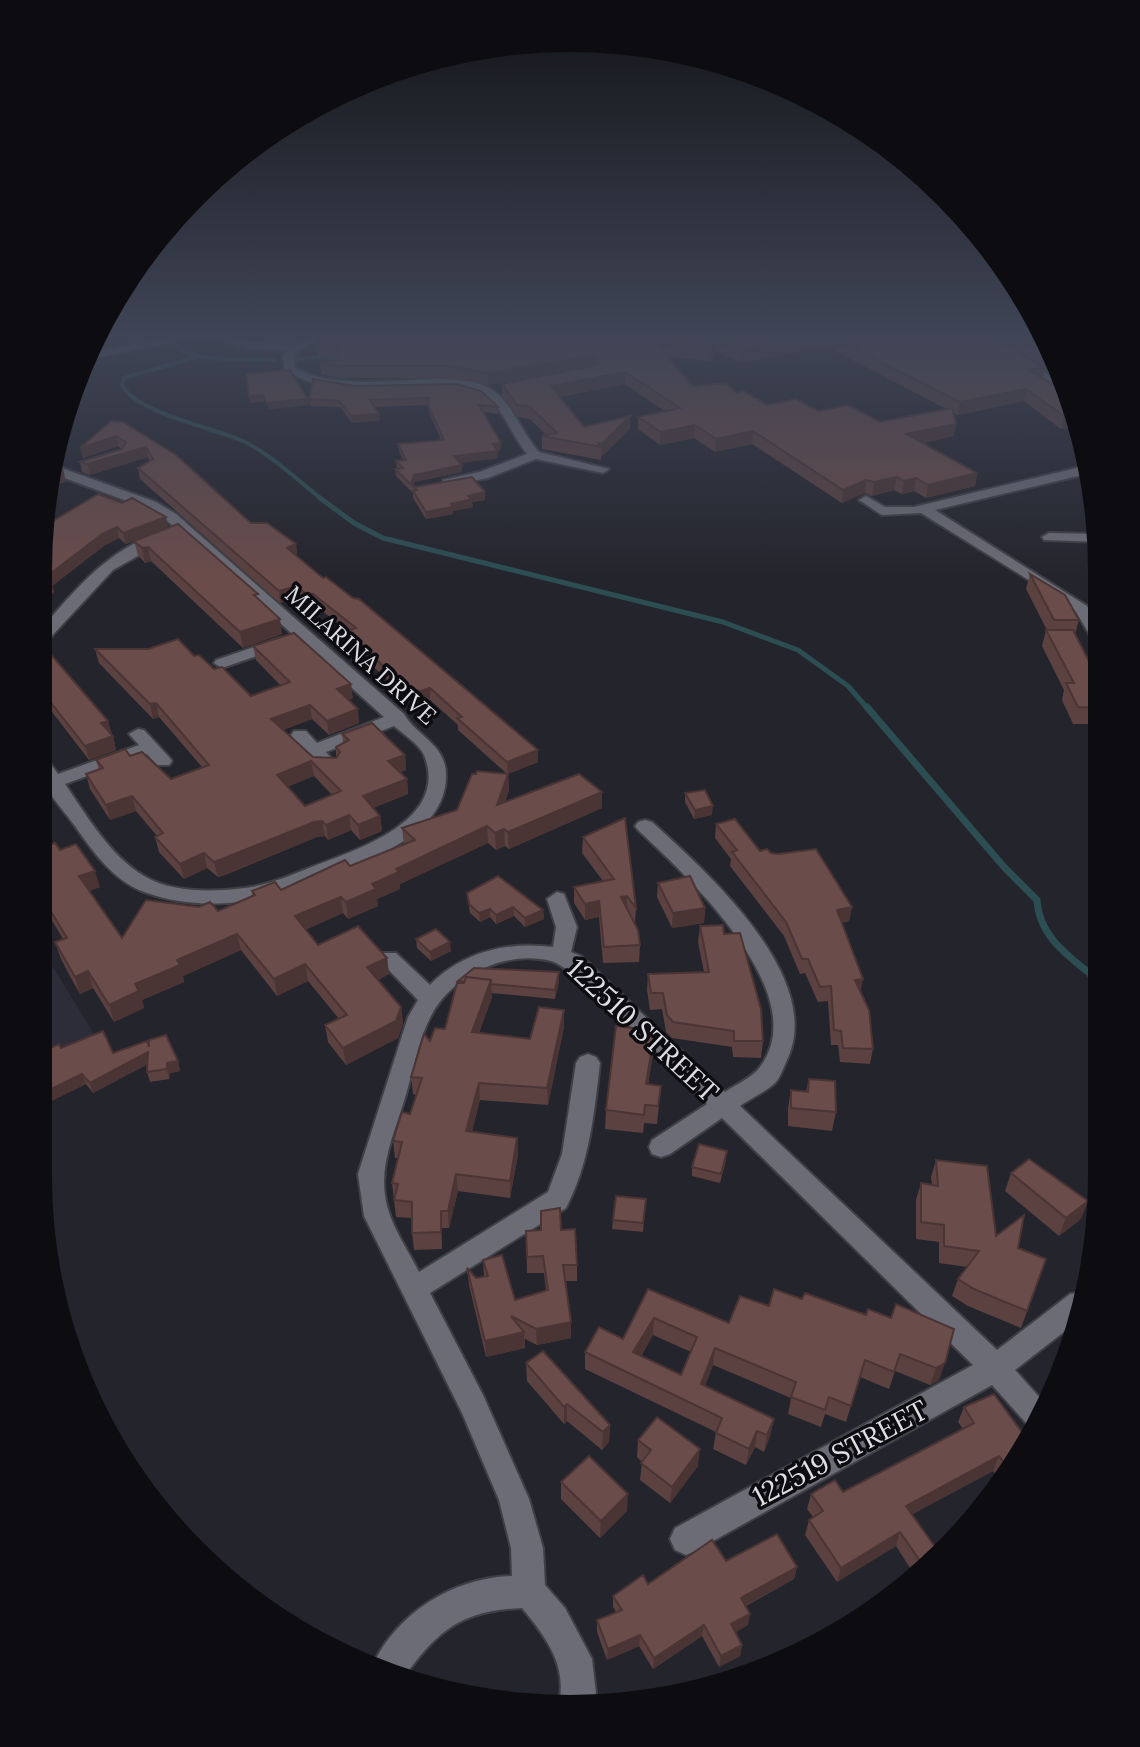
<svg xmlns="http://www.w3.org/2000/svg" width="1140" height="1747" viewBox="0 0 1140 1747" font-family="Lora,serif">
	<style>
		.built { fill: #2d2d39 }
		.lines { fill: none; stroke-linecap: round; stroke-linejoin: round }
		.stream-far3 { stroke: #2c4e52; stroke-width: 4 }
		.stream-far2 { stroke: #2c4e52; stroke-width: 5 }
		.stream-far1 { stroke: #2c4e52; stroke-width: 7 }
		.stream { stroke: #2c4e52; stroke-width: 9 }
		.minor-casing { stroke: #3f3f46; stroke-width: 4 }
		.tertiary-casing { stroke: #3f3f46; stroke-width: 4 }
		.minor { fill: #6c6c76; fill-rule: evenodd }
		.tertiary { fill: #6c6c76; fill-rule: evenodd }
		.wall { fill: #5b4140; fill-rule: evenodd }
		.shaded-wall { fill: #4a3534 }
		.building { fill: #6a4c4a; stroke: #4a3534; stroke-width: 2; fill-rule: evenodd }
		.labels { text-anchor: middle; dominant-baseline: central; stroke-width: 7; stroke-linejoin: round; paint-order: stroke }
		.street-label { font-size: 24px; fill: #dedee4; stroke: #0d0d11 }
		.near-street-label { font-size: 28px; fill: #dedee4; stroke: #0d0d11 }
	</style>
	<rect width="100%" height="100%" fill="#24242c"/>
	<polygon class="built" points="40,946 99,1042 39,1069"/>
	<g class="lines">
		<g class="stream-far3">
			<path d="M177,346C194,363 251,359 275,360"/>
			<path d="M200,356L124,378L122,385C136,413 214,428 243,441C271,454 298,481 323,500"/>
			<polyline points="298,359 319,357 344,360"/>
		</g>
		<polyline class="stream-far2" points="320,498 354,523 383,538 723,622 798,650 848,686 868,709"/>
		<path class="stream-far1" d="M867,707L1004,867L1037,900C1039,936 1067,955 1093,976"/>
		<polyline class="stream" points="1091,974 1099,981"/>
		<defs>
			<g id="minor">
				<path d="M320,334H340L312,343L296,353L294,367C353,402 453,360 495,392C514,407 523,434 539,452L609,469L603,473L536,459L488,478L443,486V480L479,472L527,454C512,436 504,408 483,395C468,385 446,387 429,388C381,389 328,397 285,370L283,357L287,351L246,348L215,339L220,336L246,342L293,345Z"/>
				<polygon points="976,334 988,334 1066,386 1070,396"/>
				<path d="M53,465L156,502L176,514L404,714C417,737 447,744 446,777C445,834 372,859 327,876C301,886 275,898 246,901C212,906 177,904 144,892C114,881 93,852 75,826C65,812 46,792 41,776C39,771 41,763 41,758L47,759L58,774L139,745L129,734L138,729L144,730L169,757L172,761L169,765H157L147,754L65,784C87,816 110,856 144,876C172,893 213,892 245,888C269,885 291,875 314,866C359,849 450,820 424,755C419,744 403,734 394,726L326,752L331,758L328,762H316L294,739L291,735L294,731H306L317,743L384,717L166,520L146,508L51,473Z"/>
				<polygon points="1089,465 1091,473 935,510 1087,606 1100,627 1100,644 1094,642 1076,612 1066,603 921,513 882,515 859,500 866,496 885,507 914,507"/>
				<polygon points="1049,533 1101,534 1101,542 1044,540 1042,537"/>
				<path d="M159,534L164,535V541L113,570L48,640L42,642V628C75,590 109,548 159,534Z"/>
				<polygon points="280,638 286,640 286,646 222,668 214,663 216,660"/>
				<path d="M645,820L652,822C706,871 826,978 787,1060C784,1066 781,1076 776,1082C767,1091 751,1098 740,1106L997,1350L1070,1294L1084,1292L1074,1324L1015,1370L1049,1408L1034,1432L992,1385L697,1550L686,1555L675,1550L670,1539L675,1528L973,1365L722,1118L670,1154L661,1157L652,1154L649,1147L652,1140L707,1104C680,1078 578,968 551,961C507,950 454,974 432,1014C418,1039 413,1073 404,1101C395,1131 380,1163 385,1195C388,1222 407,1248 419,1272L548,1192L562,1154L576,1063L580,1057L588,1054L596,1057L600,1063C594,1113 590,1162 566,1208L430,1293L483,1395L529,1499L543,1548L545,1585L565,1608L592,1659L596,1693L593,1706L558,1707C569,1667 546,1637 522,1608C459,1611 437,1631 401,1681H399L372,1666C398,1612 453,1578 512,1576L511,1548L499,1500L462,1413L364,1216L358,1174L408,1017L418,1000L377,958L380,953H396L430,985C462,952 508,941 553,947L556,927L547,899L557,892L564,894L577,927L571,952L581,956L725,1092C735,1085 753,1077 760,1067C815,994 687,876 638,830L635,826L638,822Z"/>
			</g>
			<polygon id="tertiary" points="189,334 209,334 85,360 87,353"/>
		</defs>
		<use href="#minor" class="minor-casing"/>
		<use href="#tertiary" class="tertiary-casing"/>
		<use href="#minor" class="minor"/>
		<use href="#tertiary" class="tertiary"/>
	</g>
	<g class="wall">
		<path d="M319,334H990L1045,369L1043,378L1066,392V394L1071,398L1082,426L1061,429L1024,401L958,415L954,413V436L923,443L977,473L975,486L926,498L914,491L902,494L894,490L872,496L865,493L842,503L752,444L715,452L694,438L660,445L638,429V417L665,411L625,384L560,397L584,427L630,416V429L601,457V460L542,449V436L546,435L530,419L517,417L502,396V384L540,376L488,385L451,378H340L321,374L320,362L338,360V359L318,357L317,346ZM826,346L946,409L880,422L818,411L767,405L737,393L693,386L668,357L710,361L716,351L741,363Z"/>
		<polygon points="993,334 1046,334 1065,381"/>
		<polygon points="313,379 498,407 498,414 483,412 501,450 498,451 498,458 460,463 462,465 462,472 414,482 414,485 415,487 485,492 485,500 472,502 473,507 453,511 453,514 426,519 413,498 413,493 396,476 395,469 397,469 396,461 403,460 399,451 398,444 441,440 429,412 428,405 375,407 380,420 352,423 340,407 310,406 309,399"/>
		<polygon points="111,421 251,523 296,544 297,555 296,556 538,762 508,774 509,790 505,802 602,808 509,849 505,846 496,850 488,843 400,884 400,889 377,899 378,906 348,919 343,913 305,930 318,945 387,958 389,974 378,980 401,1007 403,1024 398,1038 346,1065 328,1042 325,1025 339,1019 308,981 277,996 241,950 183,976 184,982 142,1000 144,1008 114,1022 93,988 80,994 71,978 61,959 55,942 63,939 53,922 40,926 40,832 49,845 60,850 100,887 89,891 122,938 218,911 252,896 252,891 281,890 350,866 404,844 402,828 457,810 507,774 458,730 458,725 430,700 414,706 349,643 348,632 315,605 306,604 298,597 280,603 140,479 138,468 150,461 148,457 90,475 82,472 80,462 122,449 118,446 83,458"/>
		<polygon points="43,527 168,527 126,544 119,538 105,545 52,586 54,592 42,604"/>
		<polygon points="134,541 258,599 282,634 243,648 151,561 145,563 138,555"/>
		<polygon points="1030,574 1079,620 1075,634 1099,681 1097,688 1100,694 1100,724 1073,724 1062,700 1064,690 1042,646 1046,630 1047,630 1026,589"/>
		<path d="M253,646L353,698L348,700L359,723L329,735L312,719L283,730L313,757L336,758V747L343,743L342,734L405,755L406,770L400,772L407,779L408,794L373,808L380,816L382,831L360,840L351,830L328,840L325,836L317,837L225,875L218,877L207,868L184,879L159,852L155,837L157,836L136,811L110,820L90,789L86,774L99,770L96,760L130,756L171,779L202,767L159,717L153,719L99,663L95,649L194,656L251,696L281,686L256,660ZM314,776L332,795L305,806L288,786Z"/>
		<polygon points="42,660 108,721 111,734 113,736 116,750 89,760 46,704 41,704"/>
		<polygon points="685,793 712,815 694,819 685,802"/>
		<polygon points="716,824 760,851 771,853 852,907 849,921 842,923 861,993 873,1049 870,1064 840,1062 838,1045 831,1045 828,1001 818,1002 805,973 800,974 784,936 730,866 731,859 715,838"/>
		<polygon points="583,837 636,908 635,923 640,945 639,962 603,963 599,917 585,920 574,903 574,887 603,881 582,853"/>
		<polygon points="658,883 705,908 704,923 672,928 657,897"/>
		<polygon points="467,893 543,910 544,919 525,927 514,916 496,924 490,917 480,922 470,913"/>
		<polygon points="700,926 724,934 763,1041 761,1058 733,1057 732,1047 672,1038 666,1032 662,1009 650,1010 647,990 648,974 704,972 698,942"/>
		<polygon points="416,939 451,951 431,961 417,948"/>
		<polygon points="559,972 559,981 555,999 491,993 492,997 479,1033 530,1039 564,1027 548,1105 480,1100 472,1131 517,1138 518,1155 510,1198 458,1191 449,1228 442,1228 442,1249 414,1250 412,1233 412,1218 396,1217 392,1183 398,1158 395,1158 393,1141 410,1114 416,1095 413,1094 411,1077 430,1041 445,1029 458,981"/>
		<polygon points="654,1036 653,1054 648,1085 661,1086 657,1124 644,1123 643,1133 605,1129 606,1110"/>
		<polygon points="149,1047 178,1061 180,1071 170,1073 169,1079 150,1082 147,1072 148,1064 93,1093 86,1084 39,1107 43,1116 38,1118 39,1053 61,1048 113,1053"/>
		<polygon points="809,1079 836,1112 832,1131 788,1126 788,1108 791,1090 806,1091"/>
		<polygon points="726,1160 720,1183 692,1176 692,1167"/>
		<polygon points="936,1160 996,1236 1018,1248 1046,1259 1021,1328 968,1306 952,1296 958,1279 967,1267 939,1263 939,1242 916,1239 916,1200 921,1183 932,1185 931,1177"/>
		<polygon points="1011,1173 1081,1219 1059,1236 1005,1191"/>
		<polygon points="646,1199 643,1232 612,1229 613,1220"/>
		<polygon points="561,1230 577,1265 577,1281 565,1281 571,1338 537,1345 525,1339 525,1348 486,1357 469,1285 467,1268 476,1278 484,1277 483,1260 515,1300 546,1291 544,1273 527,1273 526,1231"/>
		<path d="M648,1289L729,1323L769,1306L802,1299L866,1315L954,1329L939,1380L930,1385L895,1371L889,1389L860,1377L846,1422L825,1414L821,1427L788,1414L791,1398L713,1365L705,1386L774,1419L770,1436L764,1452L755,1447L746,1465L713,1449L716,1432L585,1369V1352L623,1339ZM653,1335L691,1352L681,1375L641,1356Z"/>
		<polygon points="1062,1362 1056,1383 1052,1377 1057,1364"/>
		<polygon points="526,1363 610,1425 609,1442 602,1450 567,1421 564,1424 527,1381"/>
		<polygon points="964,1407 1024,1435 1031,1436 1004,1476 999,1479 993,1471 912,1514 935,1547 967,1530 915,1576 896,1546 837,1582 805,1535 809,1520 813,1517 807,1509 811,1494 843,1492 963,1429 958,1422"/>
		<polygon points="638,1440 698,1466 670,1503 640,1480 642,1462 637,1457"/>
		<polygon points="561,1482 627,1511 600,1538 561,1499"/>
		<polygon points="726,1561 797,1567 794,1579 746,1606 748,1625 735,1632 742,1645 740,1656 719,1667 702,1636 653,1669 639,1646 607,1660 597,1632 597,1620 616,1612 613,1607 613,1596 648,1584"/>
	</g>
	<g class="shaded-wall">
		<polygon points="720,334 777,334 720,339"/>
		<polygon points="827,335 826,346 741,363 742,351"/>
		<polygon points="717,340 716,351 710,361 711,349"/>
		<polygon points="595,355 594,367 488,385 488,373"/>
		<polygon points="625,372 625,384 551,398 551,386"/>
		<polygon points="1026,389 1024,401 958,415 960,402"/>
		<polygon points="263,395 264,402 250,403 249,396"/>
		<polygon points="308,399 309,405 268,410 267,403"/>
		<polygon points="379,414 380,420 352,423 351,416"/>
		<polygon points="1077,415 1082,426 1061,429 1064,416"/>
		<polygon points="630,416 630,429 601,457 602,444"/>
		<polygon points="956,424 954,436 904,447 906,434"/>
		<polygon points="695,425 694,438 660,445 661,432"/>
		<polygon points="753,431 752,444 715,452 716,439"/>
		<polygon points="116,436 118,446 83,458 80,448"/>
		<polygon points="501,443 501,450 493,451 493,444"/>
		<polygon points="146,447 148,457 90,475 87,464"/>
		<polygon points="498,451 498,458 455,463 454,456"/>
		<polygon points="462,465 462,472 414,482 413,487 412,485 414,475"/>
		<polygon points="63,468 66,482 48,487 47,484 51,471"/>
		<polygon points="977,473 975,486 926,498 928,485"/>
		<polygon points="897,477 894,490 872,496 874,482"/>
		<polygon points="916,478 914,491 902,494 904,481"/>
		<polygon points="866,480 865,493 842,503 843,490"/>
		<polygon points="485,492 485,500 472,502 473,507 453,511 453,514 426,519 426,512 451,504 468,496"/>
		<polygon points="166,517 168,527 126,544 123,533"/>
		<polygon points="117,527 119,538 105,545 52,586 54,592 42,604 42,580 102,534"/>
		<polygon points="296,544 297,555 288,559 287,548"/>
		<polygon points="148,547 151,561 145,563 142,548"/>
		<polygon points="296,586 298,597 280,603 279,591"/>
		<polygon points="280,619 282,634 243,648 240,632"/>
		<polygon points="351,684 353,698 339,704 337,689"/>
		<polygon points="430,688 430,700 414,706 412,694"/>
		<polygon points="41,690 42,690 46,704 41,704"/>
		<polygon points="156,703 159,717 153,719 150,704"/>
		<polygon points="310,705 312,719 273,733 271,719"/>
		<polygon points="358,709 359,723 329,735 327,721"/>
		<polygon points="108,721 112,734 105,737 101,723"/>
		<polygon points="113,736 116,750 89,760 85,746"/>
		<polygon points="538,750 538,762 508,774 507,762"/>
		<polygon points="405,755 406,770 390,776 388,761"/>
		<polygon points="311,761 314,776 280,790 277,775"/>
		<polygon points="508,774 509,790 498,821 497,805"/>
		<polygon points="407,779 408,794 365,811 363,796"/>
		<polygon points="602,792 602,808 509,849 508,832"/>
		<polygon points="132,796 136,811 110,820 106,805"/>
		<polygon points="713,806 712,815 694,819 695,810"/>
		<polygon points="349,815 351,830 328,840 326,825"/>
		<polygon points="380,816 382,831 360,840 358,825"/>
		<polygon points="322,821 325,836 317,837 218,877 214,862 314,822"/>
		<polygon points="487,826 488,843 400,884 400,889 377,899 378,906 348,919 346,902 372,884 396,869"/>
		<polygon points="504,829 505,846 496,850 495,833"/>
		<polygon points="204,853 207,868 184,879 180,864"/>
		<polygon points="95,871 100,887 84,893 79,876"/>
		<polygon points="627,896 627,912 621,897"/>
		<polygon points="341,897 343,913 297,933 295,916"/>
		<polygon points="599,901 599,917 585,920 585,904"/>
		<polygon points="47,905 53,922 40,927 40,908"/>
		<polygon points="513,907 514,916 496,924 496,915"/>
		<polygon points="852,907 849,921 835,924 837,910"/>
		<polygon points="705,908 704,923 672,928 673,913"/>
		<polygon points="490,909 490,917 480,922 479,913"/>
		<polygon points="543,910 544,919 525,927 525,918"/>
		<polygon points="237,934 241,950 183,976 184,982 142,1000 144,1008 114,1022 109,1005 135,984 177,960"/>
		<polygon points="450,942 451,951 431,961 430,952"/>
		<polygon points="387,958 389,974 369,984 367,967"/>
		<polygon points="305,964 308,981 277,996 274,979"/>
		<polygon points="88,971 93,988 80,994 75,977"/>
		<polygon points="559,972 559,981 555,999 555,990"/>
		<polygon points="863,979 860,994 855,980"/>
		<polygon points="491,980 492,997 473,1049 472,1032"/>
		<polygon points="401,1007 403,1024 398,1038 346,1065 343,1048"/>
		<polygon points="564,1010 564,1027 548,1105 547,1088"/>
		<polygon points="654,1036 653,1054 645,1103 646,1084"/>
		<polygon points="148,1052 151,1062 93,1093 90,1083"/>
		<polygon points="178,1061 180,1071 170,1073 169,1079 167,1069 167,1063"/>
		<polygon points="82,1074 86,1084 39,1107 43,1116 38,1118 39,1095"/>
		<polygon points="479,1083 480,1100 467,1148 466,1131"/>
		<polygon points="517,1138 518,1155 510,1198 510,1181"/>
		<polygon points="456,1174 458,1191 449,1228 448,1211"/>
		<polygon points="1088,1201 1081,1219 1059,1236 1066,1218"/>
		<polygon points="441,1211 442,1228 442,1249 441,1232"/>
		<polygon points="654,1318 653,1335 632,1369 633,1352"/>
		<polygon points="571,1322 571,1338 537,1345 536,1329"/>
		<polygon points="524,1332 525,1348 486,1357 485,1341"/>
		<polygon points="715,1348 713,1365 699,1401 701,1384"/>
		<polygon points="945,1363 939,1380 930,1385 936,1368"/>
		<polygon points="567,1404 567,1421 564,1424 564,1407"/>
		<polygon points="774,1419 770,1436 764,1452 767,1435"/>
		<polygon points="610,1425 609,1442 602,1450 603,1432"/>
		<polygon points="757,1431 755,1447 746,1465 749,1449"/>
		<polygon points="700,1449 698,1466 670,1503 672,1487"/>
		<polygon points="999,1456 993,1471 902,1520 906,1506"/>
		<polygon points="1016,1459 1004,1476 999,1479 1005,1464"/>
		<polygon points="628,1494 627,1511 600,1538 601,1521"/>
		<polygon points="900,1532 896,1546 837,1582 841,1568"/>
		<polygon points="797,1567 794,1579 739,1609 741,1598"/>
		<polygon points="750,1614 748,1625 729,1636 731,1624"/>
		<polygon points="704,1625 702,1636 653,1669 654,1658"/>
		<polygon points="640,1635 639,1646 607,1660 608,1649"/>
		<polygon points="742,1645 740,1656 719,1667 721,1656"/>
	</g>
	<g class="building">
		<polygon points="319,334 652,334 721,339 756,334 990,334 1045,369 1027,369 1066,392 1064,393 1071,398 1077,415 1064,416 1026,389 960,402 827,335 742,351 717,340 711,349 657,345 693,386 726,383 737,393 744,391 767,405 796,399 818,411 848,405 880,422 952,408 956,424 906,434 977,473 928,485 916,478 904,481 897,477 874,482 866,480 843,490 753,431 716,439 695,425 661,432 638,417 680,408 625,372 551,386 584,427 630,416 602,444 598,443 601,447 542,436 557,433 529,406 517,405 502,384 592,366 598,363 599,358 595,355 488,373 450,366 339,366 320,362 338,360 338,347 317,346"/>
		<polygon points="1013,334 1046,334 1058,363"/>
		<polygon points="290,370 308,399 267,403 263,395 249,396 246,374"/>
		<polygon points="313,379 354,386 456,384 481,391 498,407 479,405 501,443 493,444 498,451 454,456 462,465 414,475 411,484 415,487 472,477 485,492 468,496 472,499 451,504 453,507 426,512 413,491 417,490 395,469 403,468 396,461 406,460 398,444 444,440 428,405 429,398 370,400 379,414 351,416 339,401 309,399"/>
		<polygon points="111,421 123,422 176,455 251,523 267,523 296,544 287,548 323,578 326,577 353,598 359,599 538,750 507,762 457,718 462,717 430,688 412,694 347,631 356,628 313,594 305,593 296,586 279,591 138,468 153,459 146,447 87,464 80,462 122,449 126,442 116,436 80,448"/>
		<polygon points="54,464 63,468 51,471"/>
		<polygon points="98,494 122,503 132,498 166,517 123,533 117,527 102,534 42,580 42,532 46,528 43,527"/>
		<polygon points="178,524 258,594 254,595 280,619 240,632 148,547 142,548 134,541"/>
		<polygon points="1030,574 1065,595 1079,620 1054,620"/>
		<polygon points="42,580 51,581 42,590"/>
		<polygon points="1046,630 1073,630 1099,681 1093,681 1100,694 1100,708 1078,707 1066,683 1074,683"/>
		<path d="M294,633L351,684L337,689L358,709L327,721L310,705L271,719L313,757L336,758L340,752L336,747L349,740L342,734L372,723L405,755L388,761L407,779L363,796L380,816L358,825L349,815L326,825L322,821L314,822L222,859L214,862L204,853L180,864L155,837L163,833L132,796L106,805L86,774L103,768L96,760L125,749L130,756L142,752L171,779L209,765L156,703L150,704L95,649H148L178,639L194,656L199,655L214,669L222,667L251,696L290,682L253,646ZM311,761L341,791L305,806L277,775Z"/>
		<polygon points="47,650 108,721 101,723 113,736 85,746 41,690 42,660"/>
		<polygon points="477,771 508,774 497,805 579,774 602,792 508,832 504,829 495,833 487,826 396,869 399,872 372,884 376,889 346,902 341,897 295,916 318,945 358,926 387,958 367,967 401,1007 396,1021 343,1048 325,1025 347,1015 305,964 274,979 237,934 177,960 180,965 135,984 139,991 109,1005 88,971 75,977 55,942 67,938 47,905 40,908 40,832 49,845 55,843 60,850 76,844 95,871 79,876 122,938 146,900 199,907 210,902 218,911 255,895 252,891 275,882 281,890 345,860 350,866 415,840 402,828 457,810 472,774 476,774"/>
		<polygon points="705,790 713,806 695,810 685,793"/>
		<polygon points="625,818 636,908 627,896 621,897 638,930 640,945 604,947 599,901 585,904 574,887 614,879 583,837"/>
		<polygon points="735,819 760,851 767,849 771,853 778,854 816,849 852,907 837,910 863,979 855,980 869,1010 873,1049 843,1048 841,1031 834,1030 831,986 820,987 808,959 802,959 786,922 732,852 737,850 716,824"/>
		<polygon points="498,876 543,910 525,918 513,907 496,915 490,909 479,913 469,904 467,893"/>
		<polygon points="690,876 705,908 673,913 658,883"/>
		<polygon points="723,925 724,934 740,933 761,1009 763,1041 734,1041 734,1031 673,1022 667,1015 663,993 651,993 648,974 709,972 700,926"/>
		<polygon points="436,929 450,942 430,952 416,939"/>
		<polygon points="474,968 559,972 555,990 491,984 491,980 466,977 465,982 458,981"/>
		<polygon points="466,977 491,980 472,1032 530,1039 539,1007 564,1010 547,1088 479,1083 466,1131 517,1138 510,1181 456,1174 448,1211 441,1211 441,1232 412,1233 412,1202 394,1200 398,1184 392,1183 402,1142 393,1141 402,1112 410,1114 422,1078 411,1077 424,1034 430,1041 435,1028 445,1029 457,983 464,983"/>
		<polygon points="616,1026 648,1030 654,1036 646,1084 661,1086 658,1106 645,1105 644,1115 606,1110"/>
		<polygon points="103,1031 113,1053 147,1041 149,1047 149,1040 166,1035 178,1061 167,1063 167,1069 147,1072 148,1052 90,1083 82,1074 39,1095 39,1053 59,1044 61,1048"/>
		<polygon points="809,1079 835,1081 836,1112 791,1108 791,1090 808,1092"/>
		<polygon points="699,1144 727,1151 721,1174 692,1167"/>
		<polygon points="1029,1159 1088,1201 1066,1218 1011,1173"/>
		<polygon points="936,1160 987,1166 996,1236 1024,1215 1018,1248 1046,1259 1027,1311 974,1289 958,1279 979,1251 944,1246 944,1225 921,1222 921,1183 938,1186"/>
		<polygon points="616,1196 646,1199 643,1223 613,1220"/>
		<polygon points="560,1208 561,1230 575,1229 577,1265 563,1265 571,1322 536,1329 511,1316 524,1332 485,1341 467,1268 476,1278 488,1276 483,1260 502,1255 515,1300 548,1290 543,1256 527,1257 526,1231 541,1230 541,1211"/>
		<path d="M648,1289L729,1323L740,1296L769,1306L774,1289L802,1299L805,1293L866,1315L868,1309L891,1318L896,1304L954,1329L945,1363L936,1368L900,1354L894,1372L865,1360L851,1406L829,1397L825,1410L791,1397L796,1382L715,1348L701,1384L774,1419L767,1435L757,1431L749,1449L716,1433L722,1418L585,1352L599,1327L623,1339ZM654,1318L697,1337L681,1375L633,1352Z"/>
		<polygon points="543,1351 610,1425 603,1432 567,1404 564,1407 526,1363"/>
		<polygon points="994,1394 1024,1435 1029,1433 1031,1436 1016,1459 1005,1464 999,1456 906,1506 935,1547 966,1529 967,1530 925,1568 900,1532 841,1568 809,1520 823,1511 811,1494 835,1480 843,1492 974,1423 964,1407"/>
		<polygon points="657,1417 700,1449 672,1487 641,1463 651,1450 638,1440"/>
		<polygon points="589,1456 628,1494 601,1521 561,1482"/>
		<polygon points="777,1534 797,1567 741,1598 750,1614 731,1624 742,1645 721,1656 704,1625 654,1658 640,1635 608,1649 597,1620 622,1610 613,1596 643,1575 648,1584 712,1540 726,1561"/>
		<polygon points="816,1634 827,1637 815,1642"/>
	</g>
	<linearGradient id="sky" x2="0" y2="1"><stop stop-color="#141418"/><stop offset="0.58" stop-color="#3f4556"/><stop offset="1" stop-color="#3f4556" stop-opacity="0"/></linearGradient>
	<rect width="1140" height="578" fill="url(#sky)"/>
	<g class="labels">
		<g class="street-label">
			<text transform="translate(361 655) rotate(42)">MILARINA DRIVE</text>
		</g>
		<g class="near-street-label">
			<text transform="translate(643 1030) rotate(43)">122510 STREET</text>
			<text transform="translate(840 1453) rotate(-28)">122519 STREET</text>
		</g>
	</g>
	<path d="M0 0H1140V1747H0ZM570 52H570A518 518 0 0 1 1088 570V1177A518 518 0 0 1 570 1695H570A518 518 0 0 1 52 1177V570A518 518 0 0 1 570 52Z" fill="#0d0d11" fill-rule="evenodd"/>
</svg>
